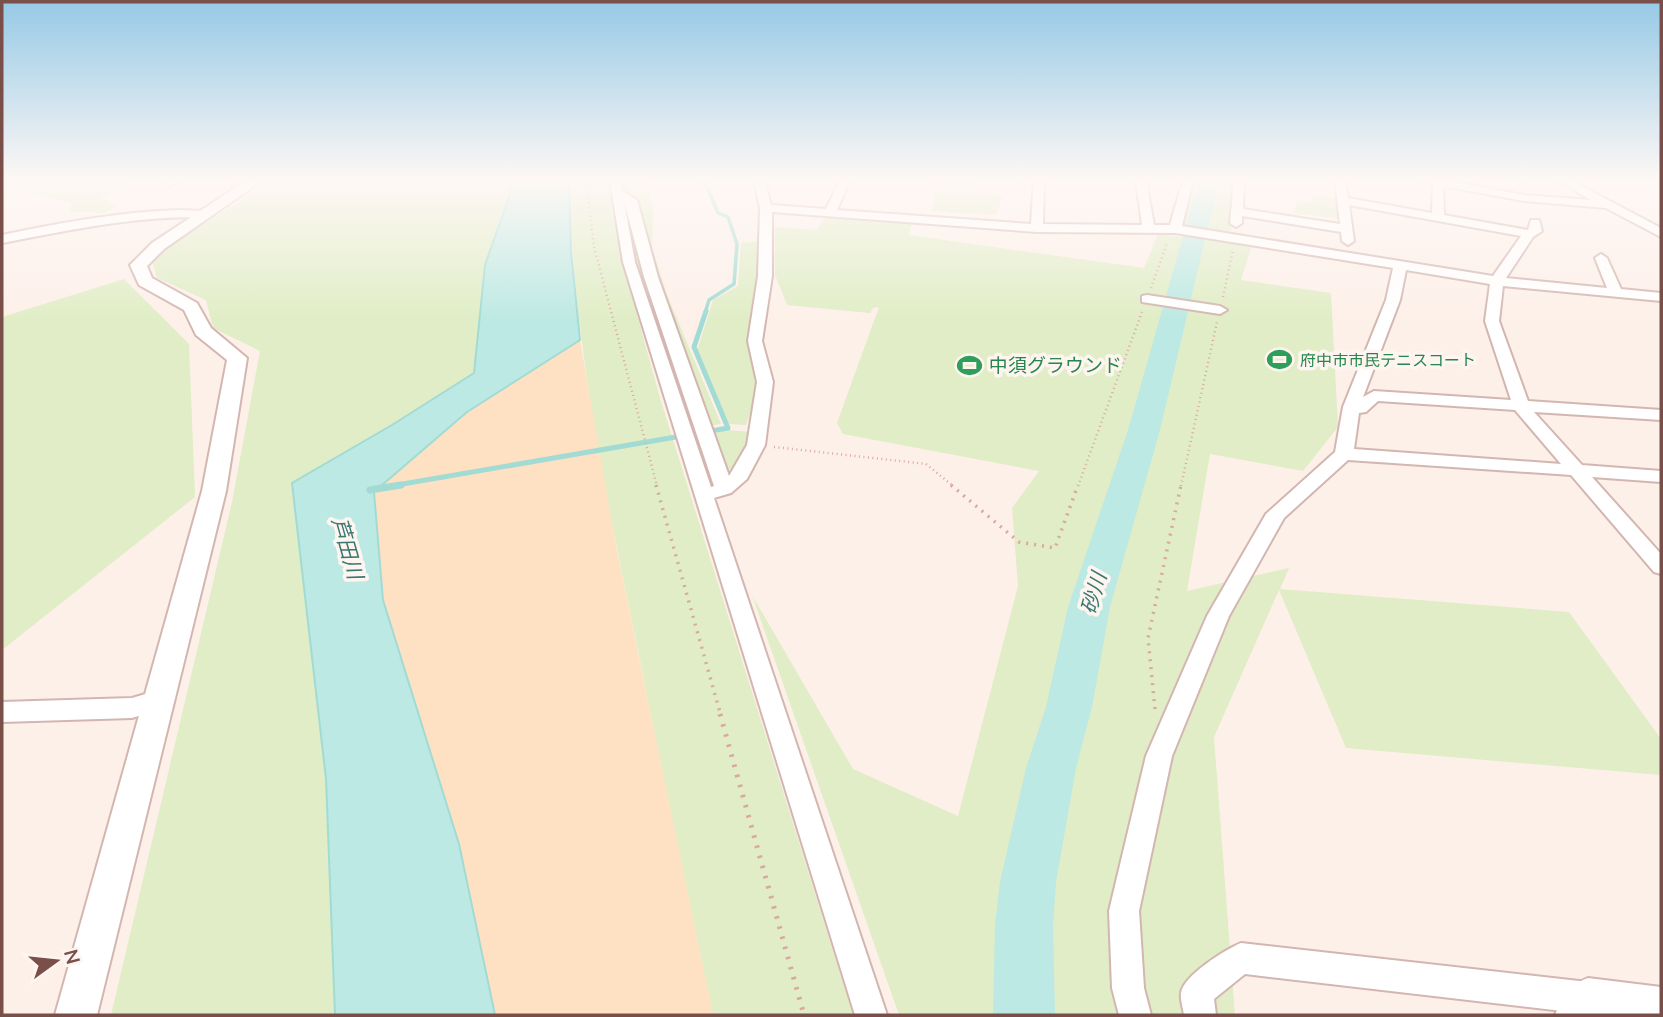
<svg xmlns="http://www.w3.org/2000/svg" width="1663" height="1017" viewBox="0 0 1663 1017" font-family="Mulish,'Noto Sans JP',sans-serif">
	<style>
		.green { fill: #e0edc6 }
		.sand { fill: #fee1c3 }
		.water { fill: #bce9e3; stroke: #a1dbd4; stroke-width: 2 }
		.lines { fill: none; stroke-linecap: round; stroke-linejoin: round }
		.stream-far2 { stroke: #a1dbd4; stroke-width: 3.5 }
		.stream-far1 { stroke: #a1dbd4; stroke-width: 5 }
		.stream { stroke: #a1dbd4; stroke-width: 7 }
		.river { fill: #bce9e3; fill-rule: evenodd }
		.minor-casing { stroke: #d3b6b0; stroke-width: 4 }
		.tertiary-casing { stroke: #d3b6b0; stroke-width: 4 }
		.path-far2 { stroke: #daa8a1; stroke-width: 2.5; stroke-dasharray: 1 3.5; stroke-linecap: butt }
		.path-far1 { stroke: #daa8a1; stroke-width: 3.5; stroke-dasharray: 2 6; stroke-linecap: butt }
		.path { stroke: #daa8a1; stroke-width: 5; stroke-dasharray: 2.5 8; stroke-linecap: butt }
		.minor { fill: #fff; fill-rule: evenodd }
		.tertiary { fill: #fff; fill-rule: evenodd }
		.labels { text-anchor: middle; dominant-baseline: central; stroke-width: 7; stroke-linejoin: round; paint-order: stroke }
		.far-leisure-label { font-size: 16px; fill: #27864d; stroke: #fff5f0; text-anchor: start }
		.leisure-label { font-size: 19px; fill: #27864d; stroke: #fff5f0; text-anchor: start }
		.water-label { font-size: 21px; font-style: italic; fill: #3a7872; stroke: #fff5f0 }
	</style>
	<rect width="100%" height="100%" fill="#fdf0e9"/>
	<g class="green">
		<polygon points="2,180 117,180 131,184 100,198 118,205 104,213 69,211 72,203 24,191 2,196"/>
		<polygon points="273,180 515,180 485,265 474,373 392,425 326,779 335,1015 111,1015 232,502 260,351 213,328 206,300 157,278 152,261 171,245"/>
		<path d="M569,180H609L620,253L660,398L853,1015H713C687,891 661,766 636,641C604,489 573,336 569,180Z"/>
		<polygon points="621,180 645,180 653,211 652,247 667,295 721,424 690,429 634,259"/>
		<polygon points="930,180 972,180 969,192 1003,196 996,215 931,211 938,185 930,183"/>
		<polygon points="1195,180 1234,180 1231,235 1181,228"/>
		<polygon points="1313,195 1339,199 1341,219 1293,213 1297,201 1312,203"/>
		<polygon points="825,217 912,224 908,235 1144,268 1158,234 1252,245 1241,280 1331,293 1338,427 1303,471 1210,454 1187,591 1289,568 1280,589 1569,612 1661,739 1661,775 1346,748 1279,590 1214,737 1235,1015 899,1015 752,595 853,769 958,816 1018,586 1012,508 1039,471 843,434 837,423 879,307 873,308 870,313 787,305 775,275 775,227 817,230"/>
		<polygon points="761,241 760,282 749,321 760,385 746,425 729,424 697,351 713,300 738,286 741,243"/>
		<polygon points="124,279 189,344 195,497 2,650 2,317"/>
		<polygon points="728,430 752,432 740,463 711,481 704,477 693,438"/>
	</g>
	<polygon class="sand" points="580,340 617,551 713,1015 495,1015 459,844 383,600 374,491 467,412"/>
	<polygon class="water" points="515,180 569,180 571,251 580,340 467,412 374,492 383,600 459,844 495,1015 335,1015 326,779 292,483 392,425 474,373 485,265"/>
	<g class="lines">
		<polyline class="stream-far2" points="704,180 718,213 728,217 737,244 734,284 709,300 705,313"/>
		<polyline class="stream-far1" points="391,486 728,428 694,347 706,311"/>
		<polyline class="stream" points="370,490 401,485"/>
		<polygon class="river" points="1199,180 1219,180 1160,430 1110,607 1092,707 1076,768 1056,882 1053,924 1055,1015 993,1015 995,924 1000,882 1026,768 1046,707 1068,607 1128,430"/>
		<defs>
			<g id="minor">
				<polygon points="182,180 169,186 164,183 167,180"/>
				<path d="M610,180H620L622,191L637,200L658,277L729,476L747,445L757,382L748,341L758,276L760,208L754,180H764L771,205L826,209L840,180H850L837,210L1031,224L1034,180H1044L1043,224L1142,225L1136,180H1146L1154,225H1170L1183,180H1193L1182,226L1493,276L1521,236L1349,205L1354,241L1348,245L1342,241L1341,232L1242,216V223L1236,227L1230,223L1234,180H1244L1243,209L1340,224L1335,180H1345L1348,198L1432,213L1433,184L1421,180H1444L1524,195L1591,200L1557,180H1570L1661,228V237L1606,208L1524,201L1443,186L1444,215L1528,230L1531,220H1539L1542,231L1533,237L1506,278L1607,288L1595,258L1601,254L1607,258L1621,289L1661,293V301L1503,286L1499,321L1528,401L1661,410V420L1534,412L1582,465L1661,471V482L1592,477L1661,554V574L1654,572L1571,475L1348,460L1284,518L1229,616L1172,756L1139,911L1144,988L1151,1015H1119L1112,988L1109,911L1146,756L1207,616L1266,514L1335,452L1343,407L1386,300L1393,268L1175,233L1037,232L772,212V276L762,341L773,382L765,445L747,479L731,493L714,498L887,1015H855L623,262ZM624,201L644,277L714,486L711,487L635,262ZM1406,270L1490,284L1485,321L1511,400L1374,391L1363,397L1400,300ZM1378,401L1515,410L1561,464L1354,449L1359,413L1366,412Z"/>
				<path d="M179,210L204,211L210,214L204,217C135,216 69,230 2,243V235C60,223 118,212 179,210Z"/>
				<polygon points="1147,295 1220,306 1227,310 1220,314 1142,302 1142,296"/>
				<polygon points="159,690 168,693 171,700 168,707 132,718 2,722 2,702 132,698"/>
				<path d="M1241,943L1588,982L1599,987L1604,998L1599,1009L1588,1014L1245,974L1214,999L1216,1015H1184C1183,1008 1180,999 1181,993C1183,976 1226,949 1241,943Z"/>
			</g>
			<g id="tertiary">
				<polygon points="247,180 263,180 164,249 147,266 152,278 197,303 211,328 247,358 226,491 97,1015 55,1015 202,491 227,360 196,335 184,310 139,285 130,265 152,243"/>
				<path d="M1588,978L1661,987V1015H1555C1562,997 1570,985 1588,978Z"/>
			</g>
		</defs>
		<use href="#minor" class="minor-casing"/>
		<use href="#tertiary" class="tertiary-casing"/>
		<g class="path-far2">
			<polyline points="586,180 594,247 657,486"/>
			<polyline points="1151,288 1167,243"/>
			<polyline points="1223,297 1233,250"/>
			<polyline points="774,447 926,464 953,486"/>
			<polyline points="1078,486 1142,312"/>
			<polyline points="1181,486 1217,322"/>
		</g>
		<g class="path-far1">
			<polyline points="656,485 721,716"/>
			<polyline points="951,485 1019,542 1055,548 1078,485"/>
			<polyline points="1155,709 1148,638 1181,485"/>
		</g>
		<polyline class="path" points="720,714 804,1015"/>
		<use href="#minor" class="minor"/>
		<use href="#tertiary" class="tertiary"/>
	</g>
	<linearGradient id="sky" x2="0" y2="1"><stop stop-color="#96c9e6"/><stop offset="0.56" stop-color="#fef8f5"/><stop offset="1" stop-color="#fef8f5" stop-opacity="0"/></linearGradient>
	<rect width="1663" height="322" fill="url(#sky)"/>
	<defs>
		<symbol id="stadium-bare" viewBox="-9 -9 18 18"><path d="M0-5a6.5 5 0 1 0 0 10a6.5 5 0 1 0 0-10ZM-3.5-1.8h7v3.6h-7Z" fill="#2e9e5b" stroke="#fff5f0" stroke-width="2.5" paint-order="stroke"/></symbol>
	</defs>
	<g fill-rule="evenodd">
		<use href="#stadium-bare" x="1262" y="342" width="35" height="35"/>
		<use href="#stadium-bare" x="952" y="348" width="35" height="35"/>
	</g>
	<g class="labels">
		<g class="far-leisure-label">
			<text x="1300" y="360">府中市市民テニスコート</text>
		</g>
		<g class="leisure-label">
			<text x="989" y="365">中須グラウンド</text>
		</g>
		<g class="water-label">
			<text transform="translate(348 548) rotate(74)">芦田川</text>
			<text transform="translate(1093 593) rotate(-74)">砂川</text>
		</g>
	</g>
	<rect width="1663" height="1017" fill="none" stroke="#7a4f4a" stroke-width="7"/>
	<g transform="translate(56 961) rotate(75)" stroke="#fff5f0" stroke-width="5" paint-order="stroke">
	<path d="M0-5L12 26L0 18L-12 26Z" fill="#7a4f4a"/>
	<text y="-10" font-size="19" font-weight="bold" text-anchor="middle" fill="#7a4f4a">N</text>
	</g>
</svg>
